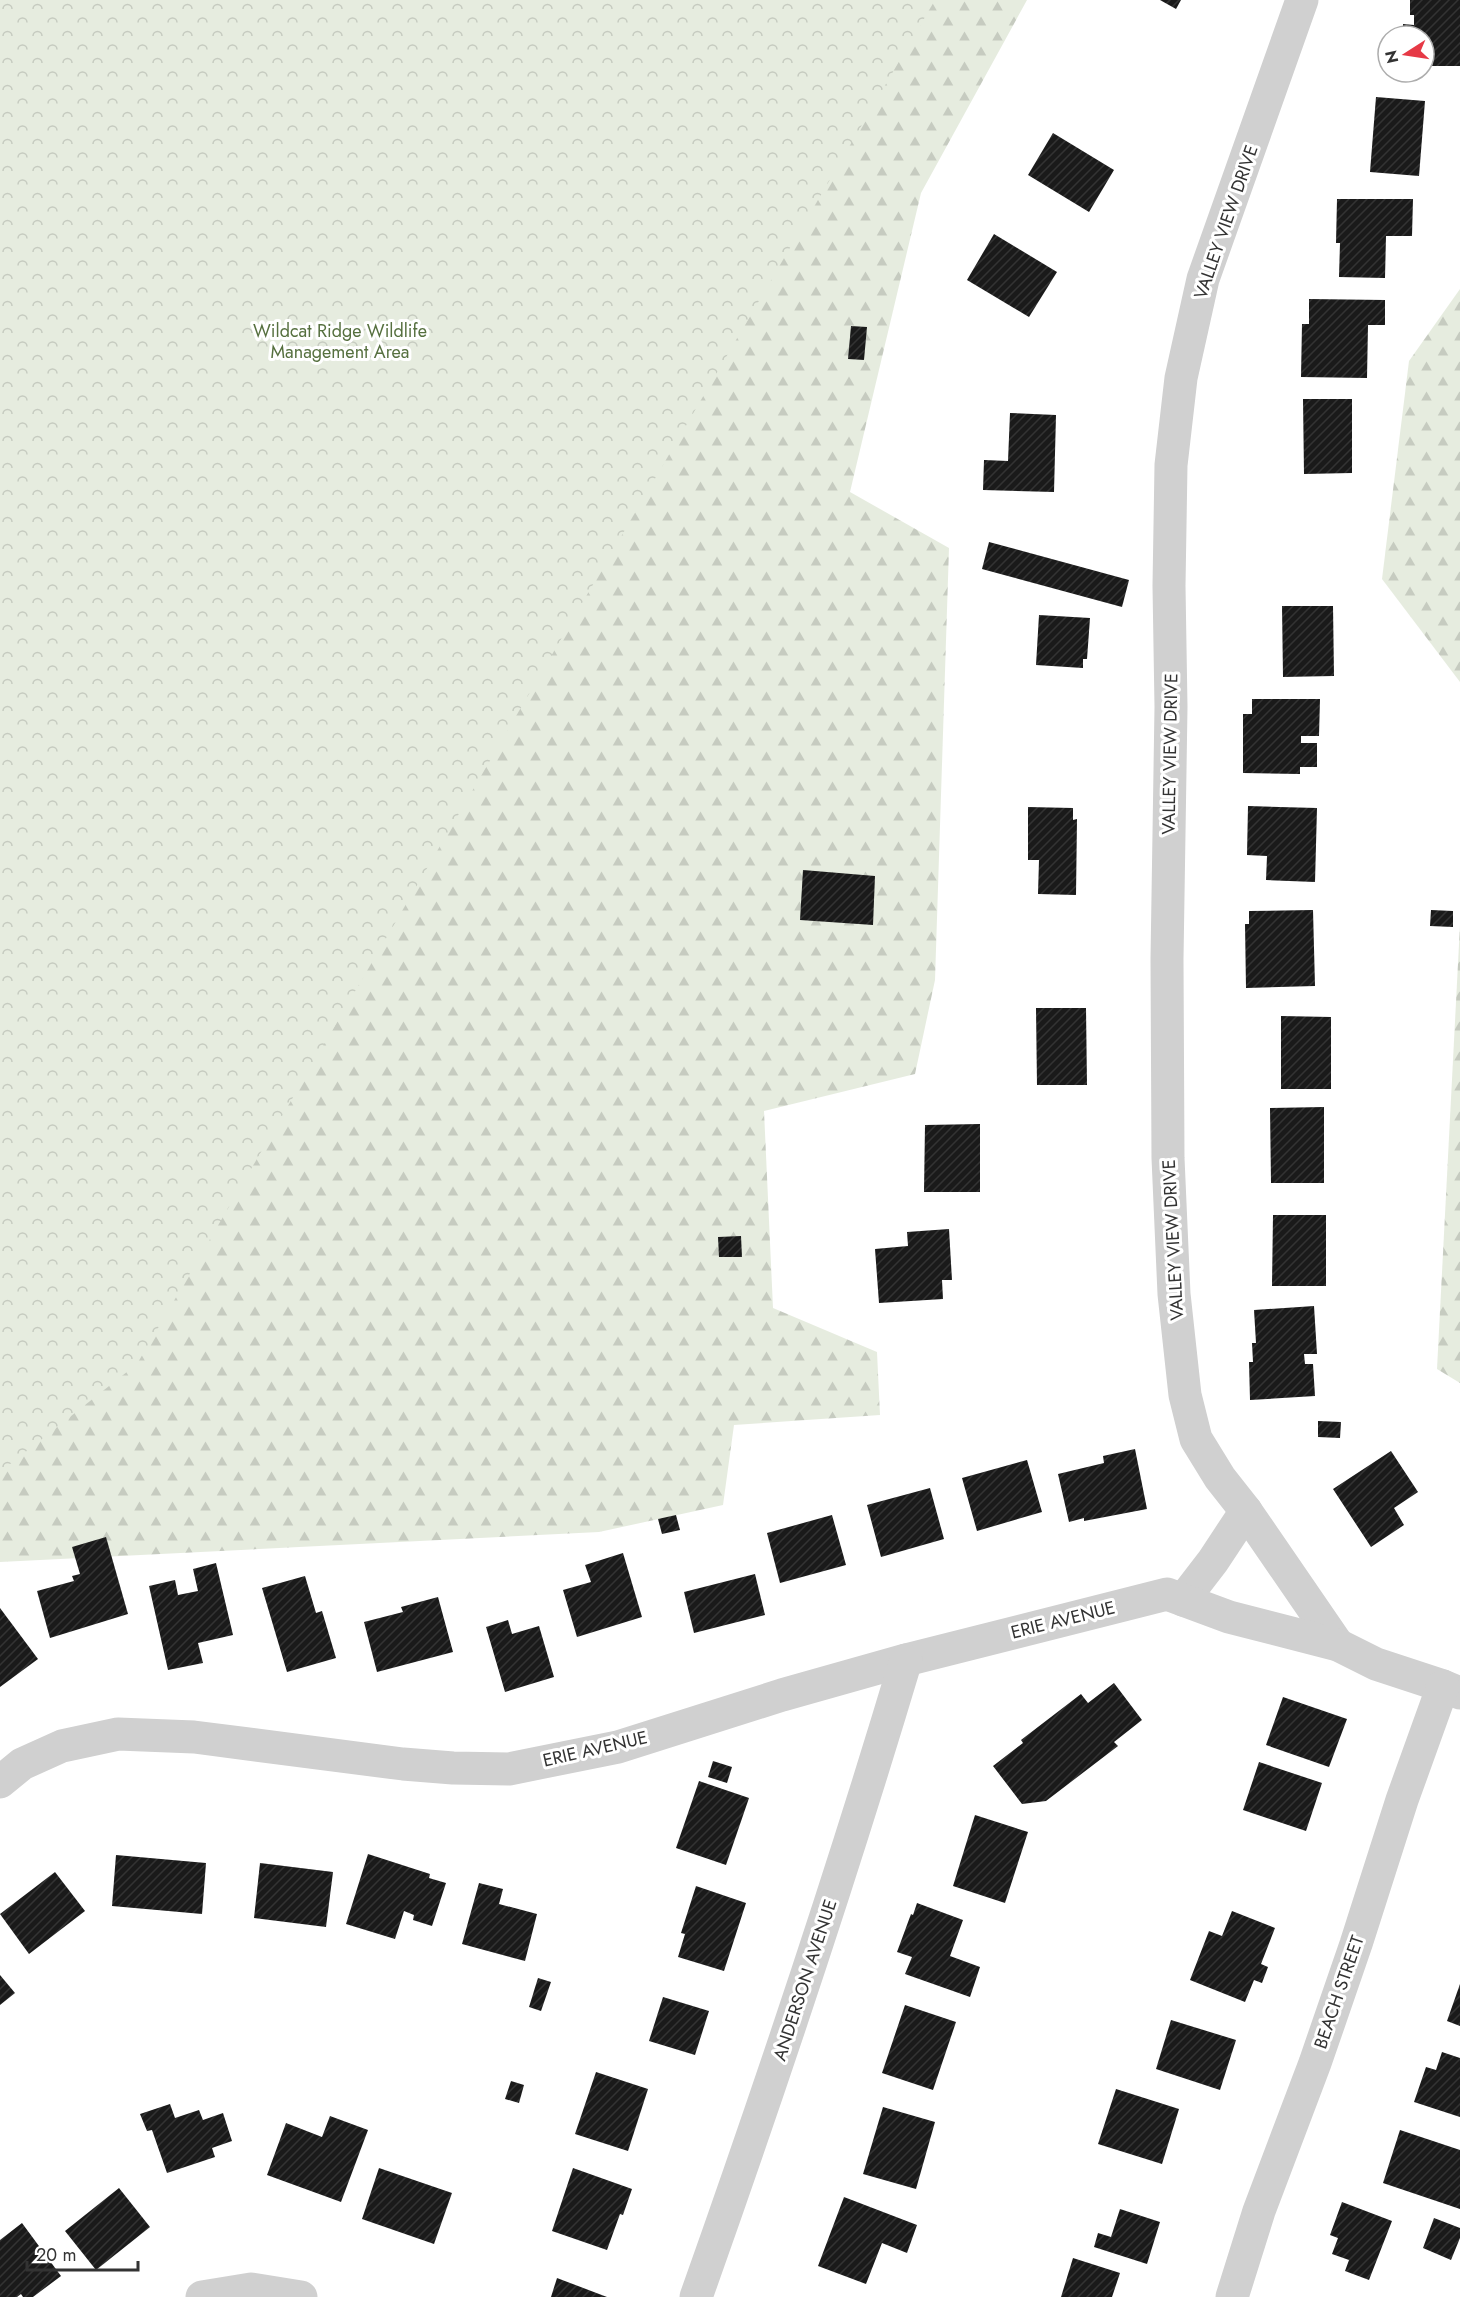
<svg xmlns="http://www.w3.org/2000/svg" width="1460" height="2297" viewBox="0 0 1460 2297" font-family="Jost,sans-serif">
	<style>
		.forest { fill: url(#forest-firs) }
		.park { fill: url(#park-crowns) }
		.building { fill: url(#building-hatch) }
		.lines { fill: none; stroke-linecap: round; stroke-linejoin: round }
		.minor { stroke: #d0d0d0; stroke-width: 33 }
		.labels { text-anchor: middle; dominant-baseline: central; stroke-width: 6; stroke-linejoin: round; paint-order: stroke }
		.street-label { font-size: 18px; fill: #333; stroke: #fff }
		.park-label { font-size: 18px; fill: #56703f; stroke: #fff }
	</style>
	<defs>
		<pattern id="forest-firs" width="22" height="20" patternUnits="userSpaceOnUse" patternTransform="scale(1.5)"><rect width="22" height="20" fill="#e6ecdf"/><path d="M5 1l3.5 6h-7zM16 11l3.5 6h-7z" fill="#c6cbc0"/></pattern>
		<pattern id="park-crowns" width="20" height="18" patternUnits="userSpaceOnUse" patternTransform="scale(1.5)"><rect width="20" height="18" fill="#e6ecdf"/><path d="M2 6a3 3 0 1 1 6 0M12 15a3 3 0 1 1 6 0" fill="none" stroke="#c6cbc0"/></pattern>
		<pattern id="building-hatch" width="6" height="6" patternUnits="userSpaceOnUse" patternTransform="scale(1.5)"><rect width="6" height="6" fill="#1a1a1a"/><path d="M-1 1l2-2M0 6l6-6M5 7l2-2" fill="none" stroke="#333"/></pattern>
	</defs>
	<rect width="100%" height="100%" fill="#fff"/>
	<g class="forest">
		<polygon points="0,0 1027,0 921,193 850,492 949,548 935,980 915,1074 764,1111 773,1308 877,1352 880,1415 734,1425 723,1505 599,1532 0,1562"/>
		<polygon points="1460,289 1460,682 1382,579 1409,361"/>
		<polygon points="1460,925 1460,1383 1437,1369"/>
	</g>
	<polygon class="park" points="0,0 935,0 137,1364 0,1472"/>
	<g class="building">
		<polygon points="1160,0 1181,0 1176,9"/>
		<polygon points="1410,0 1460,0 1460,66 1424,66 1424,36 1403,36 1403,24 1414,25 1414,15 1410,15"/>
		<polygon points="1376,97 1425,101 1419,176 1370,172"/>
		<polygon points="1053,133 1114,170 1089,212 1028,175"/>
		<polygon points="1337,199 1413,199 1412,236 1386,236 1385,278 1339,277 1340,243 1336,243"/>
		<polygon points="994,234 1057,272 1029,317 967,280"/>
		<polygon points="1309,299 1385,300 1385,325 1368,325 1367,378 1301,377 1302,324 1309,324"/>
		<polygon points="851,326 867,327 864,360 848,359"/>
		<polygon points="1303,399 1352,399 1352,473 1304,474"/>
		<polygon points="1010,413 1056,415 1054,492 983,490 984,460 1008,461"/>
		<polygon points="989,542 1129,580 1122,607 982,569"/>
		<polygon points="1282,606 1333,606 1334,676 1283,677"/>
		<polygon points="1039,615 1090,618 1087,659 1083,659 1083,668 1036,665"/>
		<polygon points="1252,699 1320,699 1319,736 1301,736 1301,743 1317,743 1317,767 1300,767 1300,774 1243,773 1243,714 1252,714"/>
		<polygon points="1248,806 1317,808 1315,882 1266,880 1267,856 1247,855"/>
		<polygon points="1028,807 1073,808 1073,820 1077,819 1076,895 1038,894 1039,860 1028,860"/>
		<polygon points="803,870 875,876 873,925 800,920"/>
		<polygon points="1313,910 1315,986 1246,988 1245,924 1249,924 1249,911"/>
		<polygon points="1431,910 1453,911 1453,927 1430,926"/>
		<polygon points="1036,1008 1086,1008 1087,1085 1037,1085"/>
		<polygon points="1281,1016 1331,1017 1331,1089 1281,1089"/>
		<polygon points="1324,1107 1324,1183 1271,1183 1270,1108"/>
		<polygon points="980,1124 980,1192 924,1192 925,1125"/>
		<polygon points="1273,1215 1326,1215 1326,1286 1272,1286"/>
		<polygon points="949,1229 952,1280 942,1280 943,1299 879,1303 875,1249 908,1246 907,1232"/>
		<polygon points="741,1236 742,1257 719,1257 718,1237"/>
		<polygon points="1314,1306 1317,1354 1304,1354 1305,1364 1313,1364 1315,1396 1250,1400 1249,1362 1253,1362 1252,1343 1256,1343 1254,1310"/>
		<polygon points="1318,1421 1341,1422 1340,1438 1318,1437"/>
		<polygon points="1135,1449 1147,1509 1084,1521 1084,1518 1069,1522 1058,1474 1104,1463 1103,1456"/>
		<polygon points="1391,1451 1418,1492 1394,1508 1404,1525 1371,1547 1333,1489"/>
		<polygon points="1027,1460 1042,1512 977,1531 962,1478"/>
		<polygon points="930,1488 944,1539 881,1557 867,1505"/>
		<polygon points="676,1515 680,1530 662,1534 658,1519"/>
		<polygon points="832,1515 846,1565 780,1583 767,1533"/>
		<polygon points="106,1537 128,1614 50,1638 37,1591 74,1581 72,1576 80,1574 72,1547"/>
		<polygon points="623,1553 642,1617 577,1637 563,1590 591,1582 585,1565"/>
		<polygon points="216,1563 233,1635 198,1643 203,1663 168,1670 149,1586 175,1580 178,1595 198,1591 193,1569"/>
		<polygon points="755,1574 765,1615 694,1633 684,1592"/>
		<polygon points="305,1576 316,1613 322,1611 336,1658 287,1672 262,1588"/>
		<polygon points="438,1597 453,1652 377,1672 364,1622 403,1612 401,1607"/>
		<polygon points="0,1608 38,1659 0,1687"/>
		<polygon points="508,1620 512,1634 539,1626 554,1677 505,1692 486,1627"/>
		<polygon points="1114,1683 1142,1720 1114,1742 1118,1746 1046,1801 1022,1804 993,1766 1023,1743 1021,1740 1081,1694 1088,1703"/>
		<polygon points="1283,1697 1347,1719 1329,1767 1266,1745"/>
		<polygon points="713,1761 732,1767 727,1783 708,1777"/>
		<polygon points="1259,1762 1322,1783 1306,1831 1243,1810"/>
		<polygon points="699,1781 749,1798 726,1865 676,1848"/>
		<polygon points="975,1815 1028,1832 1005,1903 953,1886"/>
		<polygon points="368,1854 430,1874 429,1878 446,1883 432,1926 413,1920 414,1915 404,1911 395,1939 346,1924"/>
		<polygon points="116,1855 206,1863 202,1914 112,1906"/>
		<polygon points="260,1863 333,1872 326,1927 254,1918"/>
		<polygon points="55,1872 85,1911 29,1954 0,1914"/>
		<polygon points="479,1883 503,1889 499,1904 537,1914 525,1961 462,1944"/>
		<polygon points="696,1886 746,1903 724,1971 678,1957 685,1934 681,1933"/>
		<polygon points="917,1903 963,1920 950,1956 980,1967 970,1997 905,1974 912,1957 897,1952 911,1914 913,1915"/>
		<polygon points="1232,1911 1275,1928 1261,1964 1268,1967 1262,1983 1254,1980 1245,2002 1190,1980 1209,1931 1222,1936"/>
		<polygon points="0,1975 15,1993 0,2005"/>
		<polygon points="538,1978 551,1982 541,2011 529,2007"/>
		<polygon points="1460,1984 1460,2026 1447,2021"/>
		<polygon points="663,1997 709,2011 695,2055 649,2041"/>
		<polygon points="905,2005 956,2022 933,2090 882,2073"/>
		<polygon points="1171,2020 1236,2040 1220,2090 1156,2069"/>
		<polygon points="1442,2052 1460,2058 1460,2117 1414,2102 1426,2067 1436,2070"/>
		<polygon points="596,2072 648,2089 628,2151 575,2134"/>
		<polygon points="511,2081 524,2085 519,2103 505,2099"/>
		<polygon points="1116,2089 1179,2109 1162,2164 1098,2144"/>
		<polygon points="170,2104 175,2118 199,2110 203,2120 223,2113 232,2141 212,2148 215,2157 167,2173 152,2130 147,2131 140,2114"/>
		<polygon points="883,2107 935,2122 916,2189 863,2174"/>
		<polygon points="330,2116 368,2130 341,2202 267,2175 286,2123 322,2137"/>
		<polygon points="1400,2130 1460,2150 1460,2209 1383,2183"/>
		<polygon points="379,2168 452,2193 434,2244 362,2219"/>
		<polygon points="573,2168 632,2189 623,2215 620,2214 607,2250 552,2231"/>
		<polygon points="119,2188 150,2227 96,2270 65,2231"/>
		<polygon points="844,2197 917,2225 907,2253 882,2243 866,2284 818,2266"/>
		<polygon points="1342,2202 1392,2221 1369,2280 1345,2271 1349,2260 1332,2254 1338,2238 1330,2235"/>
		<polygon points="1120,2209 1160,2222 1147,2264 1094,2247 1098,2233 1111,2237"/>
		<polygon points="1434,2218 1460,2228 1460,2238 1451,2260 1423,2248"/>
		<polygon points="22,2223 61,2276 33,2297 23,2297 21,2294 17,2297 0,2297 0,2240"/>
		<polygon points="1073,2258 1120,2273 1112,2297 1061,2297"/>
		<polygon points="557,2278 607,2297 551,2297"/>
	</g>
	<g class="lines">
		<g class="minor">
			<polyline points="1302,0 1203,279 1181,378 1171,465 1169,586 1171,707 1167,959 1168,1158 1174,1294 1185,1395 1196,1439 1220,1478 1246,1511 1338,1645"/>
			<polyline points="1183,1600 1213,1561 1246,1511"/>
			<polyline points="0,1782 22,1764 62,1746 118,1734 194,1737 403,1764 453,1768 509,1769 618,1747 782,1695 906,1660 1167,1594 1229,1617 1338,1645 1376,1664 1443,1686 1460,1693"/>
			<polyline points="202,2297 251,2289 301,2297"/>
			<path d="M696,2297C771,2086 842,1874 906,1660"/>
			<polyline points="1232,2297 1259,2211 1315,2063 1356,1944 1402,1800 1443,1686"/>
		</g>
	</g>
	<g class="labels">
		<g class="street-label">
			<text transform="translate(1226 222) rotate(-71)">VALLEY VIEW DRIVE</text>
			<text transform="translate(1170 754) rotate(-89)">VALLEY VIEW DRIVE</text>
			<text transform="translate(1173 1240) rotate(-93)">VALLEY VIEW DRIVE</text>
			<text transform="translate(1063 1620) rotate(-14)">ERIE AVENUE</text>
			<text transform="translate(595 1749) rotate(-13)">ERIE AVENUE</text>
			<text transform="translate(805 1980) rotate(-72)">ANDERSON AVENUE</text>
			<text transform="translate(1339 1992) rotate(-71)">BEACH STREET</text>
		</g>
		<g class="park-label">
			<text x="340" y="331">Wildcat Ridge Wildlife<tspan x="340" dy="21">Management Area</tspan></text>
		</g>
	</g>
	<g transform="translate(1406 54) rotate(258)"><circle r="28" fill="#ffffff" stroke="#adadad" stroke-width="1.5"/>
	<path d="M0-4.5L10 22L0 15L-10 22Z" fill="#e63946"/>
	<text y="-9" font-size="16" font-weight="bold" text-anchor="middle" fill="#333333">N</text>
	</g>
	<path d="M27 2261v9h111v-9" fill="none" stroke="#333333" stroke-width="3"/>
	<text x="36" y="2261" font-size="18" fill="#333333" stroke="#ffffff" stroke-width="4.5" paint-order="stroke">20 m</text>
</svg>
